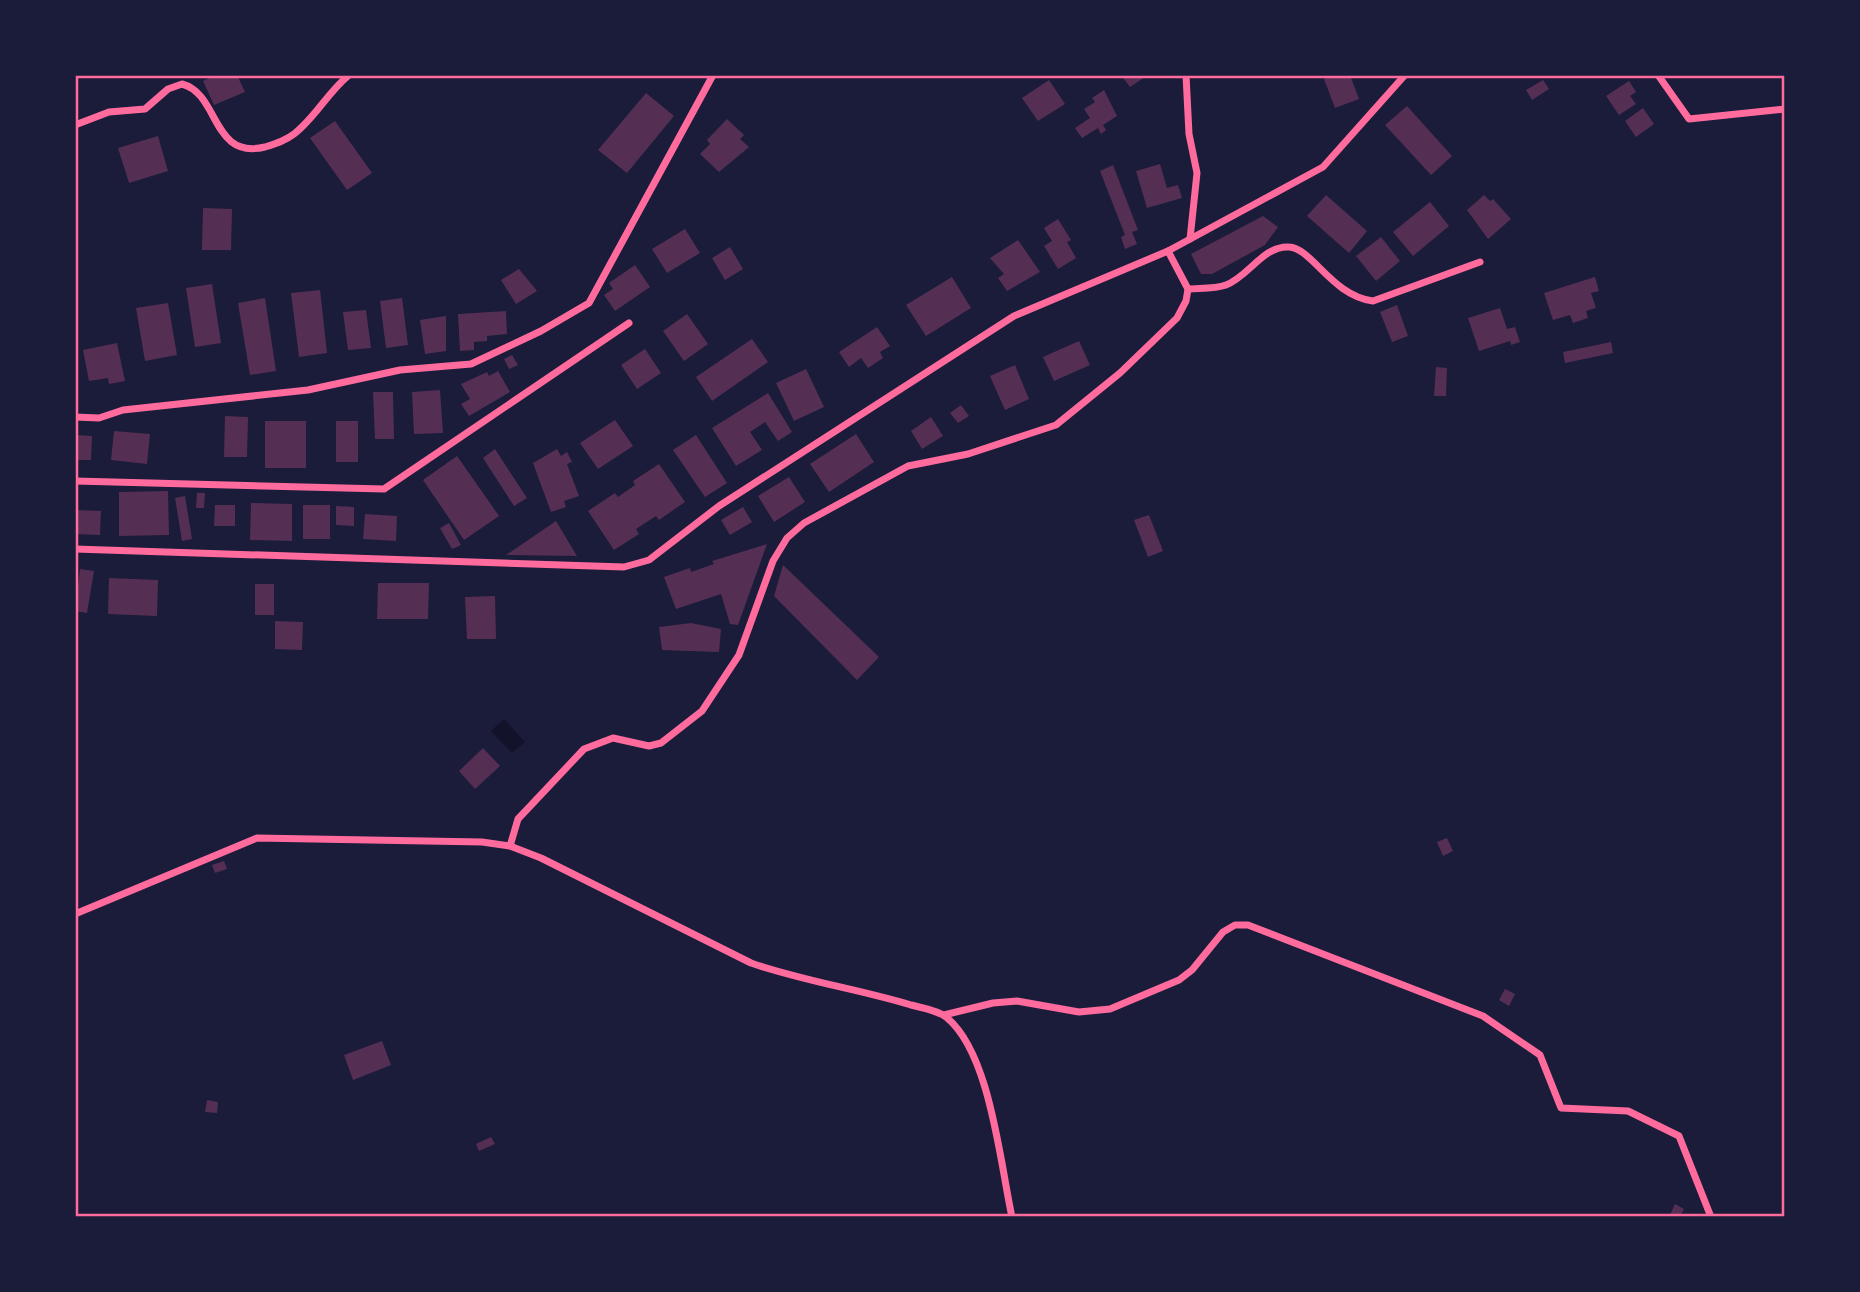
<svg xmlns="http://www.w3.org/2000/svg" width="1860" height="1292" viewBox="0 0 1860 1292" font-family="'Nunito Sans',sans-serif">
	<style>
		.water { fill: #12122b }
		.building { fill: #542f53 }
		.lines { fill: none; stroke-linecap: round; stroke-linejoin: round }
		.minor { stroke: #ff6b9d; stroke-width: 7 }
		.neatline { fill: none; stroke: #ff6b9d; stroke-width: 2.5 }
	</style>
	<rect width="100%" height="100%" fill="#1b1b3a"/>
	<polygon class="water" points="504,719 525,742 512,753 491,731"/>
	<g class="building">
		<polygon points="215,75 237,75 245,92 214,105 203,81"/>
		<polygon points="1121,75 1148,75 1130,87"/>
		<polygon points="1335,75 1350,75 1359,99 1335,108 1324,79"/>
		<polygon points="1049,80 1065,104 1038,121 1022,98"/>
		<polygon points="1543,80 1549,89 1532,100 1526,90"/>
		<polygon points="1629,81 1636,92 1630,96 1636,104 1619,115 1606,96"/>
		<polygon points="1104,90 1117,116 1103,125 1106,130 1101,134 1098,128 1082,138 1075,128 1090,118 1084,109 1095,102 1092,98"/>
		<polygon points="646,93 674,116 627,173 598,150"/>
		<polygon points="1407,106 1452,156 1431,175 1385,125"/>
		<polygon points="1643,108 1654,124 1636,137 1625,121"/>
		<polygon points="727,119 744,135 740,139 749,147 719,172 700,154 710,144 707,140"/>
		<polygon points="335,121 372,173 347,190 310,138"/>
		<polygon points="158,136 168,171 129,183 118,148"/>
		<polygon points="1160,164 1167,188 1178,185 1182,198 1147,208 1136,171"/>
		<polygon points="1113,165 1138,230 1132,232 1137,244 1125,249 1121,237 1125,235 1100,171"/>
		<polygon points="1326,195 1367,231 1349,253 1307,216"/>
		<polygon points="1484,195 1490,201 1493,199 1511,219 1488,239 1467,210"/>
		<polygon points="1430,202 1449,226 1413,256 1393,232"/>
		<polygon points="203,208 232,209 231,250 202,250"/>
		<polygon points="1263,216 1278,227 1265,245 1212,274 1201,274 1191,254"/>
		<polygon points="1058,219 1071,240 1067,242 1076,258 1058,269 1044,246 1052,241 1044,228"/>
		<polygon points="685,229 700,253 667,273 652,249"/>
		<polygon points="1381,237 1400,261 1376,281 1356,256"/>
		<polygon points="1018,240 1040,272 1007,291 998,278 1004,274 990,258"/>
		<polygon points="730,247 743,269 725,280 712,258"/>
		<polygon points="635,265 650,287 615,311 604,295 613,289 609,283"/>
		<polygon points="519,269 537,291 516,304 501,280"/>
		<polygon points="952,277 971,308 926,336 906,305"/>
		<polygon points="1595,277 1599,291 1591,293 1596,308 1586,311 1588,318 1573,323 1570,315 1553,320 1544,293"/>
		<polygon points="212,284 221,343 195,347 186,288"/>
		<polygon points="320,290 327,353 299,357 291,293"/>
		<polygon points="265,298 276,371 250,375 238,303"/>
		<polygon points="402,298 408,345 386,348 380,301"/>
		<polygon points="168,303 177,355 145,361 136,308"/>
		<polygon points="1397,305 1408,336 1392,342 1380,312"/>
		<polygon points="1500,308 1507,329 1515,327 1520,342 1511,345 1510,341 1479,351 1468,318"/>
		<polygon points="366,310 371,348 348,350 343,312"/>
		<polygon points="506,311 507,334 487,336 487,341 474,342 474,350 460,351 458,314"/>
		<polygon points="687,314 708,344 684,361 663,331"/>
		<polygon points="446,316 446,351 425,354 420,320"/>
		<polygon points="877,327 890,346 880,352 883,358 868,368 861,358 849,367 839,352"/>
		<polygon points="752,339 768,362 712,401 696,377"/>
		<polygon points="1079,341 1090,365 1054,381 1043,357"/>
		<polygon points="1611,342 1613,353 1565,363 1563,352"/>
		<polygon points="117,343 125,381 109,384 108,378 89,381 83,350"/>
		<polygon points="645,349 661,373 637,389 621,365"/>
		<polygon points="512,355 518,365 509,369 504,359"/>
		<polygon points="1015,365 1029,399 1005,410 990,376"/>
		<polygon points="1436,367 1447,368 1446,396 1434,396"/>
		<polygon points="806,369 824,407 794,421 776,383"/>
		<polygon points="498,371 510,392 469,416 461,404 470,399 461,384 487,372 489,376"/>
		<polygon points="440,390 443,433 414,434 412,392"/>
		<polygon points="373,392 393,392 394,439 375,439"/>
		<polygon points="768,393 792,432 778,441 765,422 750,432 762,450 736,466 712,428"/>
		<polygon points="961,405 969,416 958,423 950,413"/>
		<polygon points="225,416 248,417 247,457 224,457"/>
		<polygon points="931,417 943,436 922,449 911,431"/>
		<polygon points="615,420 633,446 598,469 580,443"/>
		<rect x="265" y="421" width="41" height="47"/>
		<rect x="336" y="421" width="22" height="41"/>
		<polygon points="114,431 150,434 147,464 111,460"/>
		<polygon points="856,434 874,462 829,492 810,464"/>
		<polygon points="75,435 92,436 91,460 75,460"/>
		<polygon points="696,435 727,483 705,497 673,450"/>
		<polygon points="495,449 527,498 514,506 483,458"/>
		<polygon points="557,449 561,456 567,452 572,462 567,464 579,496 564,501 566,507 551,512 533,463"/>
		<polygon points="457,456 499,516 464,540 423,480"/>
		<polygon points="659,464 685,502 659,520 656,516 636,529 639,534 614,550 588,511 615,493 618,497 635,485 633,481"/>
		<polygon points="789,477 805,502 774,522 758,496"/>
		<polygon points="168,491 169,535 119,536 119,492"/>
		<polygon points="197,493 205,493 204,508 196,508"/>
		<polygon points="185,496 192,539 182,541 175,498"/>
		<polygon points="251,503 292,504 292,541 250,540"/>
		<polygon points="215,505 235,505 235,526 214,526"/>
		<rect x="303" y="505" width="27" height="34"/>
		<polygon points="336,506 354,507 354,526 336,525"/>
		<polygon points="743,507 752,522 730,535 721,520"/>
		<polygon points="75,510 101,511 100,535 75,534"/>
		<polygon points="365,514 397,516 396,541 363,539"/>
		<polygon points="1149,515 1163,551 1148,557 1134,520"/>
		<polygon points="556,521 577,556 506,555"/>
		<polygon points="449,523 461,545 452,549 440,528"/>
		<polygon points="767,544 738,625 730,624 721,594 676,609 664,577 690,568 691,572 714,564 712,561"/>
		<polygon points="783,565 879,657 857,680 774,596"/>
		<polygon points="80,569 94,571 87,613 75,611"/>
		<polygon points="109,578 158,580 157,616 108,614"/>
		<polygon points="378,583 429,583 428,619 377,619"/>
		<rect x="255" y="584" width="19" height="31"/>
		<polygon points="495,596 496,639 467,639 465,597"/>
		<polygon points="275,621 303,622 302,650 275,649"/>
		<polygon points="691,623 721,629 719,652 662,650 659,627"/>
		<polygon points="483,748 500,766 475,789 459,771"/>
		<polygon points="1447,838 1453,851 1443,856 1437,842"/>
		<polygon points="224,861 227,869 215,873 212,865"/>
		<polygon points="1505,989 1515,994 1509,1006 1499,1000"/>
		<polygon points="382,1041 391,1065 353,1080 344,1055"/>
		<polygon points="207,1100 218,1102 217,1113 205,1112"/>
		<polygon points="491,1137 495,1144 479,1151 476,1144"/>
		<polygon points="1675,1204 1684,1209 1680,1217 1670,1215"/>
	</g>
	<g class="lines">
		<g class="minor">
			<polyline points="1186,75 1189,134 1197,173 1190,239"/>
			<polyline points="1658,75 1689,119 1785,109"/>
			<path d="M75,125L109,112L145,109L168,89L182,84C220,94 211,160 265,147C275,144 285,141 294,134C315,118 328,92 349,75"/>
			<path d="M1188,289C1200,288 1215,289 1226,285C1248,277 1264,245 1289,247C1312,248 1332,296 1373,301L1480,262"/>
			<polyline points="75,417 99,418 123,410 308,390 400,370 471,364 541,331 589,303 713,75"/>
			<polyline points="75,481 384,489 629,323"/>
			<polyline points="75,549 624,567 649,560 719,506 1014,316 1168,251 1323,167 1405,75"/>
			<polyline points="510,846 518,819 584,749 613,738 649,746 661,743 702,711 739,655 773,561 787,538 804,523 908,466 968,454 1056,425 1120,373 1177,318 1186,301 1188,289 1168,251"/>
			<path d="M75,914L257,838L482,842L510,846L541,858L751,963C803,981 858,989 911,1005C922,1008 937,1010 946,1017C990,1052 1000,1162 1012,1217"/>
			<polyline points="944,1015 993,1003 1017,1001 1079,1012 1110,1009 1179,980 1192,970 1223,932 1235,925 1248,925 1483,1016 1540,1055 1561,1108 1628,1111 1679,1136 1711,1217"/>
		</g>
	</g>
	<rect width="1860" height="1292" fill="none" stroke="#1b1b3a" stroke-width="154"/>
	<rect x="77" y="77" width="1706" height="1138" class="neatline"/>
</svg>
